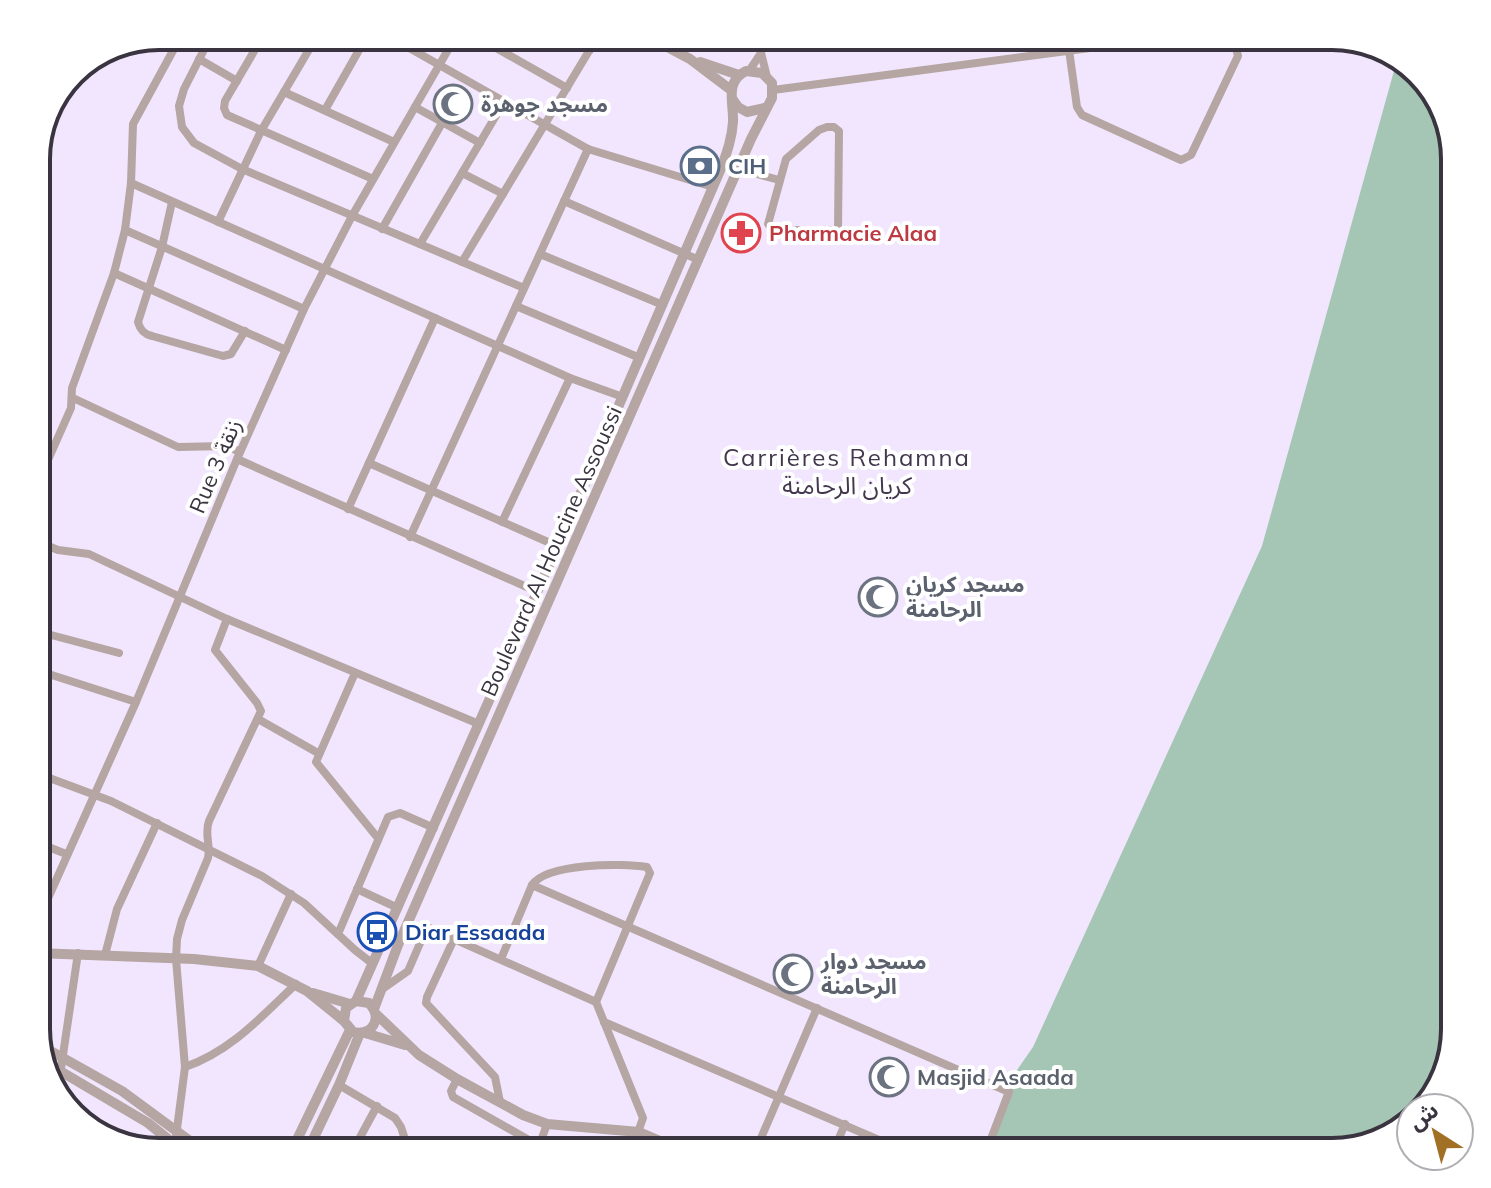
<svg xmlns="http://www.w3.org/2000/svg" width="1491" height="1188" viewBox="0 0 1491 1188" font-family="Mulish,'Noto Sans Arabic',sans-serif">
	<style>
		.grass { fill: #a5c6b4 }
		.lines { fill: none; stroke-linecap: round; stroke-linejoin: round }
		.minor { stroke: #b5a5a3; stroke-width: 8 }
		.tertiary { stroke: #b5a5a3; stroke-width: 10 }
		.labels { text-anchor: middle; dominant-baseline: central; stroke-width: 8; stroke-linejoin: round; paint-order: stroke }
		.worship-label { font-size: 22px; font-weight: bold; fill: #5b616d; stroke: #fff; text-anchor: start }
		.service-label { font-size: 22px; font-weight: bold; fill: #4e5e75; stroke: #fff; text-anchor: start }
		.health-label { font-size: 22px; font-weight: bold; fill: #be3a42; stroke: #fff; text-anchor: start }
		.street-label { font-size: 22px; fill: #39343f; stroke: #fff }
		.transit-label { font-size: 22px; font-weight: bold; fill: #164399; stroke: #fff; text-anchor: start }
		.neighbourhood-label { font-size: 24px; letter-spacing: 2px; fill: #42374e; stroke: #fff }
		.rim { fill: none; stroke: #39343f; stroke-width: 4 }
	</style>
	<rect width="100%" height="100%" fill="#f1e6fd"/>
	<path class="grass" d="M1397,60C1438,76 1446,120 1455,159V1030L1426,1108H1411V1120L1386,1140L1332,1152H983L1008,1083L1033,1047L1262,546Z"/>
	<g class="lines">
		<g class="minor">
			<polyline points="211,36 184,89 179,106 182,127 194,143 242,169 524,288"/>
			<polyline points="263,36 225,101 224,108 227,115 373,179"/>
			<polyline points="295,36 311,45"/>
			<polyline points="388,36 588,149 713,187"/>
			<polyline points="475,36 567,88"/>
			<polyline points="565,36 590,50"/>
			<polyline points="761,36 761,53 767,77"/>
			<polyline points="1067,36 1077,107 1082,115 1181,160 1191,155 1238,56 1236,48 1226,36"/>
			<polyline points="199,59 237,81"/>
			<polyline points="749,71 761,53"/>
			<polyline points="773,90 1181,36"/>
			<polyline points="284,92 394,142"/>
			<polyline points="415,107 480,143"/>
			<polyline points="325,110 367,36"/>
			<polygon points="827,127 834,127 839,131 838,230 774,230 768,224 786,159 819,130"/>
			<polyline points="738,169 779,180"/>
			<polyline points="462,173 503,194"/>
			<polyline points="131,183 570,378 623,397"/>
			<polyline points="564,201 699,260"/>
			<path d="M172,202L162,247L138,322C140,330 144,334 152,336L223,356L231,354L245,331"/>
			<polyline points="218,222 261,131 317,36"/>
			<polyline points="382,229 442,123"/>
			<polyline points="125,230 304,309"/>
			<polyline points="420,244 504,102"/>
			<polyline points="540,254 663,305"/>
			<polyline points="462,262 598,36"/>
			<polyline points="114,273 286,350"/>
			<polyline points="516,306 640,358"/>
			<polyline points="73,398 178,447 227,446 240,452"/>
			<polyline points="237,459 538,592"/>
			<polyline points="369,463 557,546"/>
			<polyline points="36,487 71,408 72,388 114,273 125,230 131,183 133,124 181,36"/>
			<polyline points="348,509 435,318"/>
			<polyline points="502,522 570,378"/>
			<polyline points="410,537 588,149"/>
			<polyline points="36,541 58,550 89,554 227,619 479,724"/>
			<polyline points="36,631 119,653"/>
			<polyline points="36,670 136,702"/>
			<polyline points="355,673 316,762 377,837"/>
			<polyline points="258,719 318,753"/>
			<polyline points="36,773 111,801 262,876 304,903 355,950 373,964"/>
			<polyline points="36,842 66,854"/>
			<polyline points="532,885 1009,1092 986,1152"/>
			<polyline points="357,889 398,908"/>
			<polyline points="36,925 136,702 237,459 304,309 352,216 456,36"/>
			<polyline points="338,934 388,817 400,813 434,828"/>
			<polyline points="454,939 427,997 426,1003 495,1077 500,1102"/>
			<polyline points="105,955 117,909 157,823"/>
			<path d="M501,959L532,885C547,863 622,863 647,867L650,873L596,1002"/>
			<polyline points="258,966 291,894"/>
			<polyline points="381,990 408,971 427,927 596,1002 643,1118 631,1152"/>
			<polyline points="604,1022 907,1152"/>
			<path d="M185,1067C231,1051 261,1017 296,984"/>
			<polyline points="457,1079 451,1091 453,1097 550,1152"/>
			<polyline points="59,1082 78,953"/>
			<polyline points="339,1085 395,1118 401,1127 409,1152"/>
			<path d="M174,1152L185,1067L176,959L177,939L182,920L208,858C211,845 204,834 209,821L261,711L257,703L215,650L227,619"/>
			<polyline points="352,1152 377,1106"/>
			<polyline points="537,1152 547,1124"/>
			<polyline points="755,1152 817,1008"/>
			<polyline points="833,1152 845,1124"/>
		</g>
		<g class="tertiary">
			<polyline points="647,36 690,59 731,90"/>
			<polyline points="700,62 739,75"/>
			<polyline points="733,100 738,107 747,112 765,108"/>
			<path d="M36,953L194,959L258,966L307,991L344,1021L353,1032C373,1036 383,1018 369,1003L356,1001L346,1008L344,1021"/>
			<polyline points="313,993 350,1004"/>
			<path d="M356,1001L591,470L722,166C727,152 732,138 733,122C734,103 724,82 746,71L762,73L772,83V98L751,139L398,945L374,1009"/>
			<polyline points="376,1014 419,1055 457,1079 523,1115 547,1124 639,1132 686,1152"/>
			<polyline points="365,1033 405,1045"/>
			<polyline points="40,1045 122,1091 205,1152"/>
			<polyline points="50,1065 148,1123 184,1152"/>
			<polyline points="291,1152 350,1030"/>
			<polyline points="307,1152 339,1085 360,1033"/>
		</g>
	</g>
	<defs>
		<symbol id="mosque-ring" viewBox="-11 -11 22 22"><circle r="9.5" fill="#fff" stroke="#6b7280" stroke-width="1.5"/><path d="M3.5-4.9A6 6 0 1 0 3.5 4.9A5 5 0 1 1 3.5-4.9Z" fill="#6b7280"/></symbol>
		<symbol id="bank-ring" viewBox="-11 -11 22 22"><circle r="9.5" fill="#fff" stroke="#5c6f8a" stroke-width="1.5"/><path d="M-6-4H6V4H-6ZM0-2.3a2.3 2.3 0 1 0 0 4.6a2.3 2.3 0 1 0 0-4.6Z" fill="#5c6f8a"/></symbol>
		<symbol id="pharmacy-ring" viewBox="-11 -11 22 22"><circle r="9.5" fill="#fff" stroke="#e0444e" stroke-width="1.5"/><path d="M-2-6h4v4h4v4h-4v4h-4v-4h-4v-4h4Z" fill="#e0444e"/></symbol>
		<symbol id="bus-ring" viewBox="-11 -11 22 22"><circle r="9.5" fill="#fff" stroke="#1a4fb4" stroke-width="1.5"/><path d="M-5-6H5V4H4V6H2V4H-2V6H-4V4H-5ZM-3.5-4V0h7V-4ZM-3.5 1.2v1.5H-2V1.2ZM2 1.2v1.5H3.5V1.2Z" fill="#1a4fb4"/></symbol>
	</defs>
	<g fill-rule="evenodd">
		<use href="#mosque-ring" x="431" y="82" width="44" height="44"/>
		<use href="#bank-ring" x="678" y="144" width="44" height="44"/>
		<use href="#pharmacy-ring" x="719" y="211" width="44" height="44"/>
		<use href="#mosque-ring" x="856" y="575" width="44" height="44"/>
		<use href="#bus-ring" x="355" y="910" width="44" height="44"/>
		<use href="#mosque-ring" x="771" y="952" width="44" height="44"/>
		<use href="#mosque-ring" x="867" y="1055" width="44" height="44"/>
	</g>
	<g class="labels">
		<g class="worship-label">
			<text x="481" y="104">مسجد جوهرة</text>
			<text x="906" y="584">مسجد كريان<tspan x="906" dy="25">الرحامنة</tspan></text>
			<text x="821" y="961">مسجد دوار<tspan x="821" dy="25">الرحامنة</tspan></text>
			<text x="917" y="1077">Masjid Asaada</text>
		</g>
		<g class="service-label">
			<text x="728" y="166">CIH</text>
		</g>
		<g class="health-label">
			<text x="769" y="233">Pharmacie Alaa</text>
		</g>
		<g class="street-label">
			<text transform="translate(215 466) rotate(-67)">Rue 3 زنقة</text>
			<text transform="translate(551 551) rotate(-66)">Boulevard Al Houcine Assoussi</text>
		</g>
		<g class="transit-label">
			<text x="405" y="932">Diar Essaada</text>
		</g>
		<g class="neighbourhood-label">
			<text x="847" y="457">Carrières Rehamna<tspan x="847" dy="28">كريان الرحامنة</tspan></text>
		</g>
	</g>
	<path d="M0 0H1491V1188H0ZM159 50H1332A109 109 0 0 1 1441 159V1029A109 109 0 0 1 1332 1138H159A109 109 0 0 1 50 1029V159A109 109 0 0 1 159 50Z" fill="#fff" fill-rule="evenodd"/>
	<path class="rim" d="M159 50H1332A109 109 0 0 1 1441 159V1029A109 109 0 0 1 1332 1138H159A109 109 0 0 1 50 1029V159A109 109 0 0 1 159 50Z"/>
	<g transform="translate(1435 1132) rotate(324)"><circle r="38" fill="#ffffff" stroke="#b0aeb2" stroke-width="2"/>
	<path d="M0-6L14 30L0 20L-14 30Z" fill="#a17025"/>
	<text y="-12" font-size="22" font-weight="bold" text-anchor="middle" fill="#39343f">ش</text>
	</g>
</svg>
